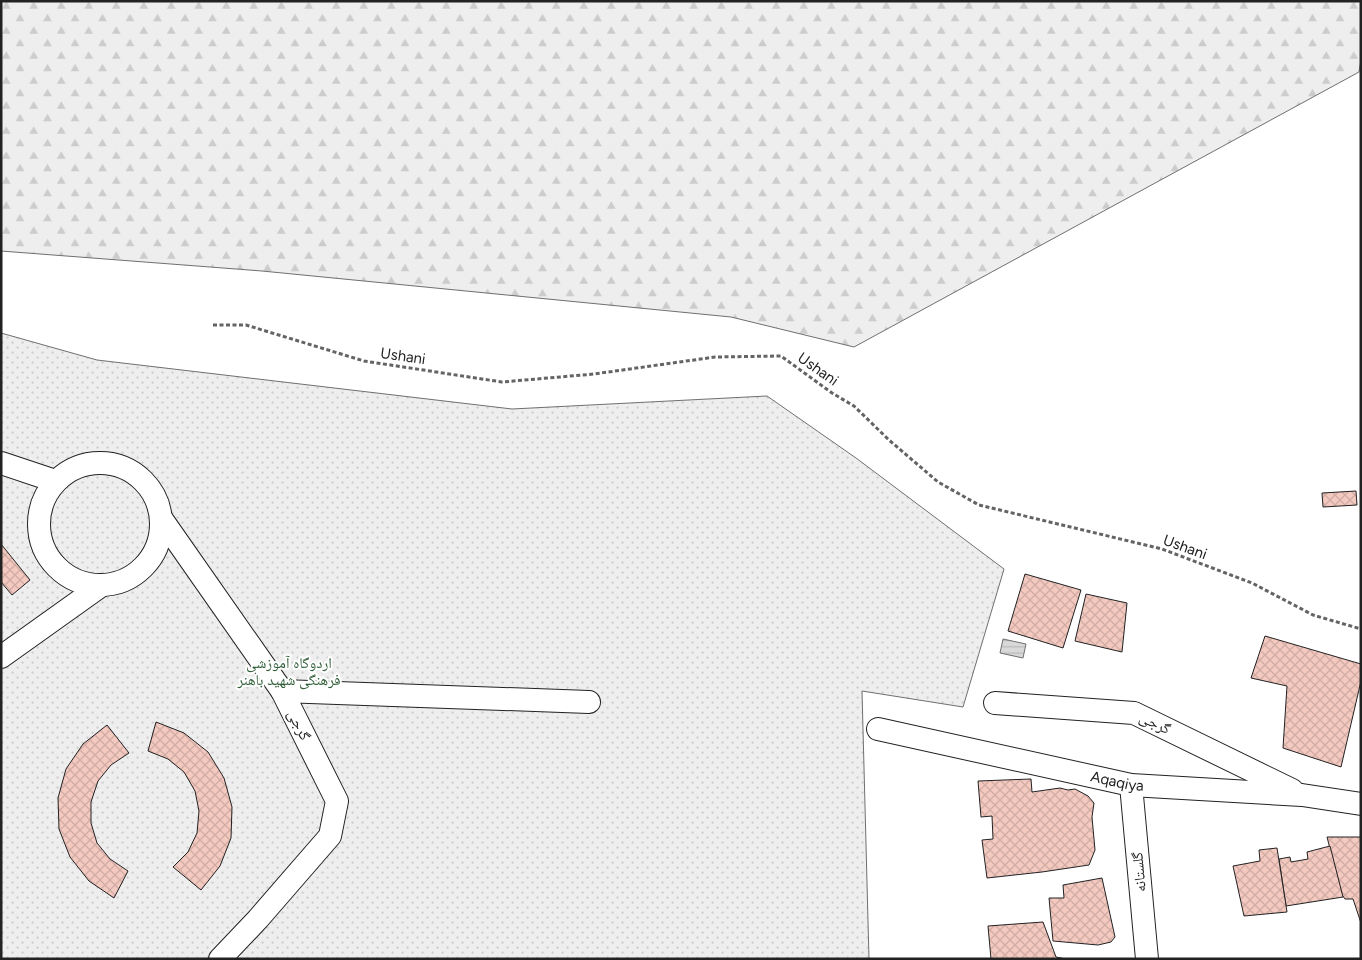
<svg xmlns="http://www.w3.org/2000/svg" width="1362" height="960" viewBox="0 0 1362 960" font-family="Figtree,'Noto Naskh Arabic',sans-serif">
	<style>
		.grass { fill: url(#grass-dots); stroke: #6f6f6f }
		.forest { fill: url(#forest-firs); stroke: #6f6f6f }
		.water { fill: url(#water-rules); stroke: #6f6f6f }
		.building { fill: url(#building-cross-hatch); stroke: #222 }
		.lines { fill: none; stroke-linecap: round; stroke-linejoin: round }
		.minor-casing { stroke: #222; stroke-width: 24 }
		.path { stroke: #646464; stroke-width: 3; stroke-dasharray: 4 2.5; stroke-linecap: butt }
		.minor { stroke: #fff; stroke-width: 22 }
		.labels { text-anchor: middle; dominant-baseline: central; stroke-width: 4; stroke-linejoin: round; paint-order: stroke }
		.street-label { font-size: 15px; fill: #222; stroke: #fff }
		.park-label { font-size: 15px; fill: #2f5e38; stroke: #fff }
	</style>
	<defs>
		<pattern id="grass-dots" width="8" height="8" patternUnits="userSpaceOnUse" patternTransform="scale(1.25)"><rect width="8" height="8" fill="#eee"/><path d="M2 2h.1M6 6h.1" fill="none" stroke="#ccc" stroke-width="1.8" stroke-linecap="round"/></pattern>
		<pattern id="forest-firs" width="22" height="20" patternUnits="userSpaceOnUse" patternTransform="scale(1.25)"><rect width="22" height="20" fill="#eee"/><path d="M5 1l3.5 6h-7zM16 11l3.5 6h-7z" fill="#ccc"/></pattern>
		<pattern id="water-rules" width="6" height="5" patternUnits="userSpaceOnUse" patternTransform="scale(1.25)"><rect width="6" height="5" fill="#d9d9d9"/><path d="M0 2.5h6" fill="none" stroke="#bababa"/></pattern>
		<pattern id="building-cross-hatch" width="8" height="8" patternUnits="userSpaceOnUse" patternTransform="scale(1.25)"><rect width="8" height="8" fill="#f3c9c0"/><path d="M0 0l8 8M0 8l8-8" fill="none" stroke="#d0aca5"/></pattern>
	</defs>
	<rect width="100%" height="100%" fill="#fff"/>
	<polygon class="grass" points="1,333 97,360 512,409 767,396 856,458 1004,569 963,707 862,691 869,959 1,959"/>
	<polygon class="forest" points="1,1 1361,1 1361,60 1359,72 854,347 731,317 262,271 1,251"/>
	<polygon class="water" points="1003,639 1026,644 1023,658 1000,653"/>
	<g class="building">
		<polygon points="1356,491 1357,505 1323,507 1322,493"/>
		<polygon points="1,544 30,580 12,595 1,582"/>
		<polygon points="1025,574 1081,590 1063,648 1008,631"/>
		<polygon points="1086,594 1127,603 1122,652 1075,641"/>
		<polygon points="1265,636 1361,664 1361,681 1341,767 1283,748 1287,686 1251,678"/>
		<polygon points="156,722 184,733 208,752 224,778 232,807 231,838 220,866 201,890 173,867 188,852 197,833 199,811 195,791 184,772 168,759 148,751"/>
		<polygon points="107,725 129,753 111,765 98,781 91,802 91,823 97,843 110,859 128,871 114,898 89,881 70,857 59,829 58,798 66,769 83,744"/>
		<polygon points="1031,779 1032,792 1060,788 1068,790 1075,789 1088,796 1094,803 1092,817 1095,850 1089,865 1042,872 987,878 982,840 993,839 992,816 981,817 978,781"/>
		<polygon points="1327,837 1361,837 1361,923 1353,899 1345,899 1342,895"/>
		<polygon points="1330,846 1343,897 1286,906 1279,859 1290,857 1291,862 1308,859 1307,852"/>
		<polygon points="1277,848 1287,912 1244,916 1233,866 1260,861 1259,850"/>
		<polygon points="1102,878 1115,937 1111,942 1098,945 1053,941 1049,898 1064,898 1063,885"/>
		<polygon points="1043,922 1056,957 1066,959 991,959 988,926"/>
	</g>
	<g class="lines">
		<defs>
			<g id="minor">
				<circle cx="100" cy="524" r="61"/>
				<polyline points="1,463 55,481"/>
				<polyline points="161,518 282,691"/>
				<polyline points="1,657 102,585"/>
				<polyline points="995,703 1134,713 1292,790"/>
				<path id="s1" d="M878,729L1131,785L1302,795L1361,804"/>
				<polyline points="1131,785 1147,959"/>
				<polyline points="220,959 258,919 330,836 337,801 282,691 589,702"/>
			</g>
		</defs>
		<use href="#minor" class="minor-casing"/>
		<polyline class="path" points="213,325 246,325 364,361 502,382 594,374 715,357 781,356 832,393 854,406 889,440 938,482 979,505 1162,549 1252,583 1313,615 1361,629"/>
		<use href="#minor" class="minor"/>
	</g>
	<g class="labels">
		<g class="street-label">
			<text transform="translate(403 356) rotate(8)">Ushani</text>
			<text transform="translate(818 369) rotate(35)">Ushani</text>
			<text transform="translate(1185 547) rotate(20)">Ushani</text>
			<text transform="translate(1155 723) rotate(26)">گرجی</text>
			<text transform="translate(299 725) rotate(63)">گرجی</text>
			<text stroke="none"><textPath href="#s1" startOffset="245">Aqaqiya</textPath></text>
			<text transform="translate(1139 872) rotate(-95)">گلستانه</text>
		</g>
		<g class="park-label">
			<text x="289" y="663">اردوگاه آموزشی<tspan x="289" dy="17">فرهنگی شهید باهنر</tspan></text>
		</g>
	</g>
	<rect width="1362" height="960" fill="none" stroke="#222222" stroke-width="5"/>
</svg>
